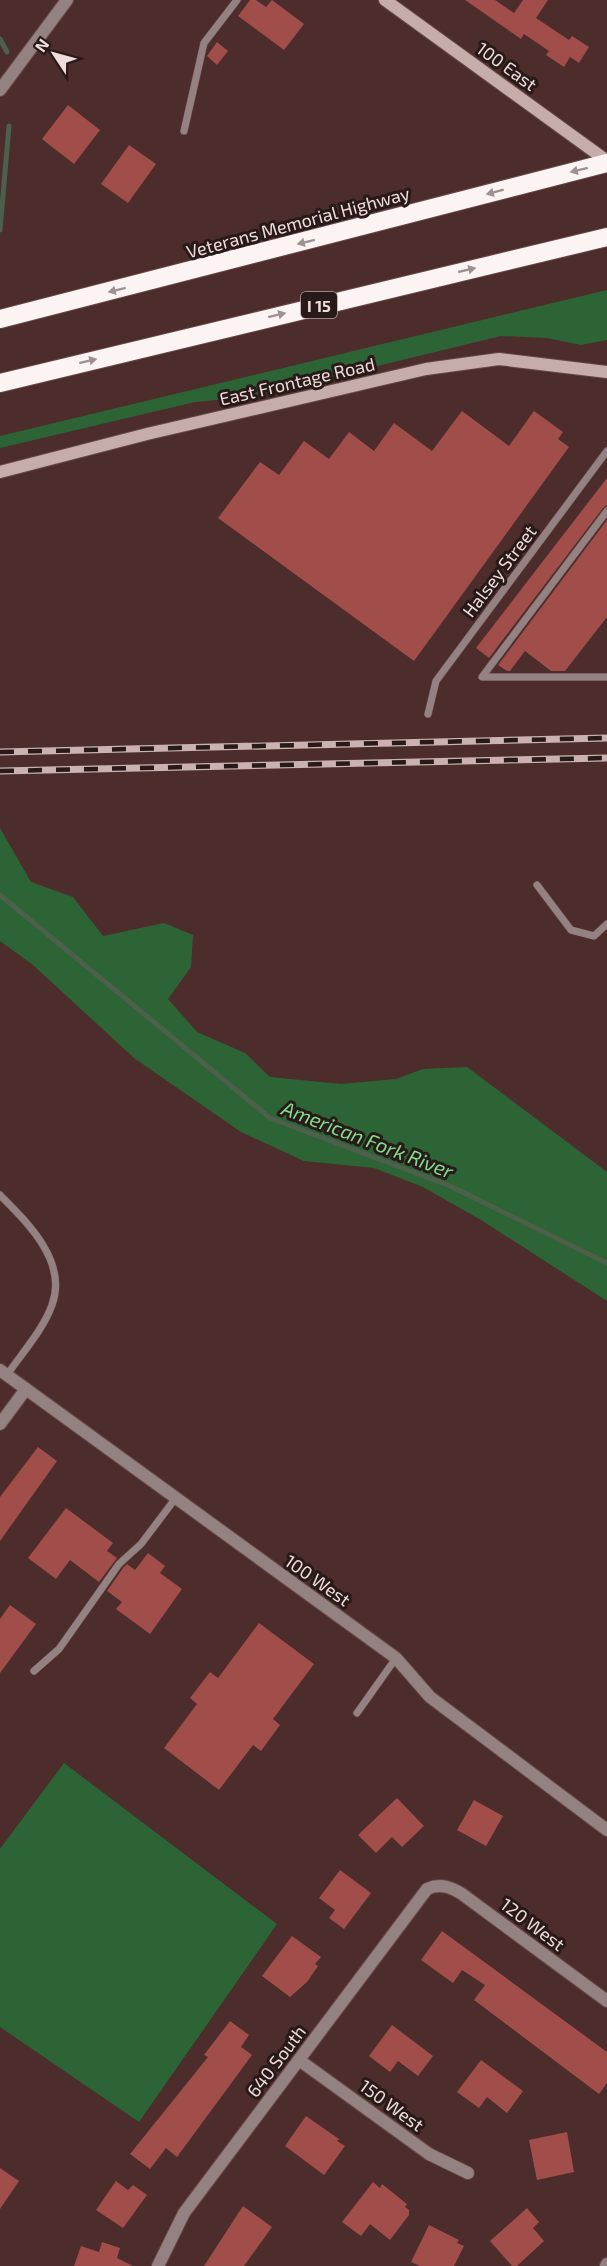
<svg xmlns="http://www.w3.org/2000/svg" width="607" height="2266" viewBox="0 0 607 2266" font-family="'Exo 2',sans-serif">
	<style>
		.green { fill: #2c6436 }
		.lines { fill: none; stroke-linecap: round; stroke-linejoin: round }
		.stream { stroke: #4c604b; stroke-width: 5 }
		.building { fill: #a14d49 }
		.lane-casing { stroke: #664947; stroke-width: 8 }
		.street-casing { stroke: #664947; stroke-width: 14 }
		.secondary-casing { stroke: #664947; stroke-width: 14 }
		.highway-casing { stroke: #664947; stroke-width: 20 }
		.lane { stroke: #938281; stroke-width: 7 }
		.street { stroke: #938281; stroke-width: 12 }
		.secondary { stroke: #c7adaa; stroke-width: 12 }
		.highway { stroke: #fcf4f3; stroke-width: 18 }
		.rail-casing { stroke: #c9b2b0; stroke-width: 7 }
		.rail { stroke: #281a19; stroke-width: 4.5; stroke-dasharray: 14; stroke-linecap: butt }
		.oneway { fill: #9d9291 }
		.labels { text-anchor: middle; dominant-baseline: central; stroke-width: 6; stroke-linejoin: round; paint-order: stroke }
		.shield { fill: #281a19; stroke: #b4a2a0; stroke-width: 1.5 }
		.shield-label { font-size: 16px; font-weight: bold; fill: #f0dcda }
		.street-label { font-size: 18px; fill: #f0dcda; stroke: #281a19 }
		.water-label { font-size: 20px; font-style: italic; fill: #80dd8e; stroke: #281a19 }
	</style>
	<rect width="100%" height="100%" fill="#4c2d2b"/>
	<g class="green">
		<polygon points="607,290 607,340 581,345 547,338 501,336 250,397 195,402 0,448 0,436"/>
		<polygon points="0,828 31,882 73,897 103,936 164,923 193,935 191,967 168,999 197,1032 245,1053 270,1077 341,1084 396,1079 423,1069 467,1067 607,1172 607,1301 481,1220 423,1187 374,1168 304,1161 241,1132 134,1058 33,965 0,941"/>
		<polygon points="64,1763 277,1924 139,2122 0,2027 0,1849"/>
	</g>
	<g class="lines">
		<g class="stream">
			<polyline points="0,39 7,52"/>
			<polyline points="0,230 9,126"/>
			<polyline points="0,895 270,1118 450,1186 607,1263"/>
		</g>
	</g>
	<g class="building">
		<polygon points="250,0 256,0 266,7 272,0 304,24 284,50 238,16"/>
		<polygon points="465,0 495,0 514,13 523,0 548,0 536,18 569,40 572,36 589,47 579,63 570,57 564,67 546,55 549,51 524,34 521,39"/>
		<polygon points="217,42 228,51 217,65 207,56"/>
		<polygon points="68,105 100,130 74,164 42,139"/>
		<polygon points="129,145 156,164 128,203 101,184"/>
		<polygon points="462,411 509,446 534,411 563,432 558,439 569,447 414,661 218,518 260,462 279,475 304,441 329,459 349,432 374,451 394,423 432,451"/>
		<polygon points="607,478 607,505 603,508 489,658 476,648"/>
		<polygon points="607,520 607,617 565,671 551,671 525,651 510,671 507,671 498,665"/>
		<polygon points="38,1447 57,1461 0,1541 0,1497"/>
		<polygon points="66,1508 113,1543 107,1551 117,1558 99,1582 70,1560 56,1579 28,1558"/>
		<polygon points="148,1553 165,1566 160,1573 182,1589 150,1634 116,1609 122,1602 107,1591 123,1568 127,1564 135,1570"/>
		<polygon points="10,1605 36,1624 0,1673 0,1619"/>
		<polygon points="259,1623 314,1664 273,1719 280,1725 261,1751 253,1745 219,1790 164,1748 197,1704 190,1698 210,1672 218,1678"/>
		<polygon points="397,1798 424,1826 402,1847 392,1837 376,1853 358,1835"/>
		<polygon points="474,1800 503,1816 486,1846 457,1830"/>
		<polygon points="340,1870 371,1893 344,1929 329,1918 335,1910 319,1898"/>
		<polygon points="442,1931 607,2052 607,2083 599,2094 474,2000 485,1985 462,1970 453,1983 421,1960"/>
		<polygon points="292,1936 321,1957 315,1964 318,1966 307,1982 290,1997 262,1976"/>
		<polygon points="230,2021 249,2035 241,2047 252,2055 177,2157 166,2148 150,2169 130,2154 208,2057 204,2055"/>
		<polygon points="392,2025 433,2056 418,2076 398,2061 390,2072 369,2056"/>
		<polygon points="481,2060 523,2091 507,2113 487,2097 479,2108 457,2092"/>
		<polygon points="306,2116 339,2139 337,2141 345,2146 324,2175 285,2146"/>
		<polygon points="567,2132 574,2172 537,2180 529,2140"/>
		<polygon points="0,2168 19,2181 0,2209"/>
		<polygon points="116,2181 128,2190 133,2185 147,2195 123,2228 96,2210"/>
		<polygon points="373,2182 380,2188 382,2184 407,2204 405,2207 409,2210 409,2215 390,2240 370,2224 361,2236 342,2222"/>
		<polygon points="243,2206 272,2227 244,2266 204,2266"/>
		<polygon points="527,2208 539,2222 533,2228 544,2241 517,2266 512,2266 490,2241"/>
		<polygon points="429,2225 459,2240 457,2243 464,2246 454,2266 420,2266 411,2262"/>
		<polygon points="102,2242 120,2248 117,2258 133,2266 74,2266 81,2246 99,2252"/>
	</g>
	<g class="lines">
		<defs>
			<g id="lane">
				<polyline points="184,131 204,43 237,0"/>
				<polyline points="607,511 482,677 607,677"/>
				<polyline points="428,714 436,681 607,451"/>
				<polyline points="537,885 571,930 594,936 607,924"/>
				<path d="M0,1195C28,1223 68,1262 52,1305C43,1330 22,1353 7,1375"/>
				<polyline points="34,1671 59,1649 119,1564 141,1544 175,1499"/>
				<polyline points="357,1713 396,1658"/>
			</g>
			<g id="street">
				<polyline points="0,90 67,0"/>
				<polyline points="0,1370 396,1658 430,1697 607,1830"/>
				<polyline points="0,1424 26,1389"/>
				<polyline points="299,2060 429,2154 468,2173"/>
				<path d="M158,2266L184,2213L427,1889C440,1883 451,1887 462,1894L607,2001"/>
				<polyline points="606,2266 607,2264"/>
			</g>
			<g id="secondary">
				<polyline points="385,0 607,161"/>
				<polyline points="0,472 147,434 426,369 499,359 607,372"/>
			</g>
			<g id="highway">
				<polyline points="0,319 607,163"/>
				<polyline points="0,383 607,237"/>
			</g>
		</defs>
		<use href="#lane" class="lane-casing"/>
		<use href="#street" class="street-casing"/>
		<use href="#secondary" class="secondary-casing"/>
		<use href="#highway" class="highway-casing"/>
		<use href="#lane" class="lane"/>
		<use href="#street" class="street"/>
		<use href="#secondary" class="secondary"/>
		<use href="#highway" class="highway"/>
		<defs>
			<g id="rail">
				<polyline points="0,752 607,738"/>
				<polyline points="0,771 607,758"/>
			</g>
		</defs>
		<use href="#rail" class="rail-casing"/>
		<use href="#rail" class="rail"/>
	</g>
	<defs><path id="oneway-solid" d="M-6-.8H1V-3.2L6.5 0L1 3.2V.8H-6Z" transform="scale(1.5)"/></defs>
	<g class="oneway">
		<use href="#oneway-solid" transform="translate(579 170) rotate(166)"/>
		<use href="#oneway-solid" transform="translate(495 192) rotate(165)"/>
		<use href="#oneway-solid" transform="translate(306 242) rotate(166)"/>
		<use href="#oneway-solid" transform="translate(467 270) rotate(-13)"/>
		<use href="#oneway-solid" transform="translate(117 290) rotate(166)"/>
		<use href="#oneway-solid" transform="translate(277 315) rotate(-14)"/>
		<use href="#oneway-solid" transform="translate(88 361) rotate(-14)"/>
	</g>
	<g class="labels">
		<rect class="shield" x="301" y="292" width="36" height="26" rx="4.5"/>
		<g class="shield-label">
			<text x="319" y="305">I 15</text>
		</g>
		<g class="street-label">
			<text transform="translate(507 66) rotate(36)">100 East</text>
			<text transform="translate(298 222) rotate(-15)">Veterans Memorial Highway</text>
			<text transform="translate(297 381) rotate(-13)">East Frontage Road</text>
			<text transform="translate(499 571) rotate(-53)">Halsey Street</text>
			<text transform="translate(318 1580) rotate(35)">100 West</text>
			<text transform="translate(533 1924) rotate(37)">120 West</text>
			<text transform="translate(276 2061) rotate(-53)">640 South</text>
			<text transform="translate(392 2105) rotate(36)">150 West</text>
		</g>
		<g class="water-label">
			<text transform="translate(368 1139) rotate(21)">American Fork River</text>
		</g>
	</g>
	<g transform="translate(54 54) rotate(306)" stroke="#281a19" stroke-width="4.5" paint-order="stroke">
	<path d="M0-4.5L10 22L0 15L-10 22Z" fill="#f0dcda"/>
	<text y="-9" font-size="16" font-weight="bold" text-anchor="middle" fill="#f0dcda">N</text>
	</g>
</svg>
